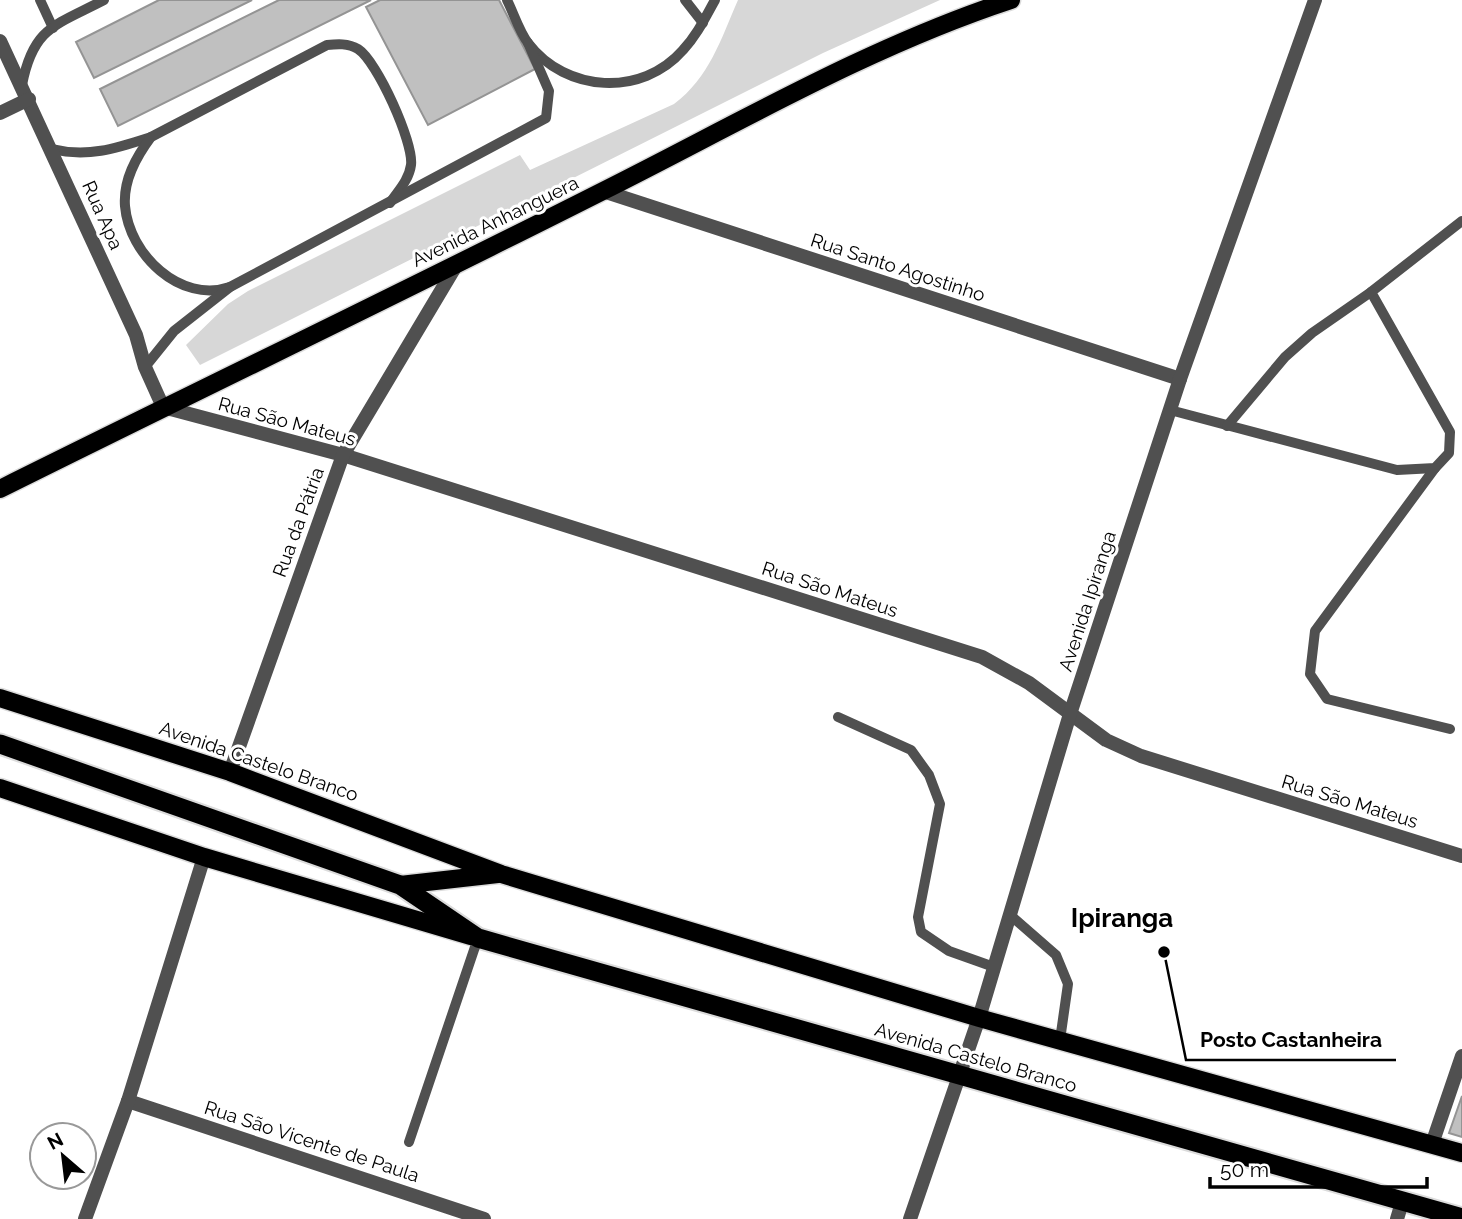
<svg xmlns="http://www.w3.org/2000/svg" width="1462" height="1219" viewBox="0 0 1462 1219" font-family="Raleway,sans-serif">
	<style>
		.green { fill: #d7d7d7 }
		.building { fill: #c0c0c0; stroke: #949494; stroke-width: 2 }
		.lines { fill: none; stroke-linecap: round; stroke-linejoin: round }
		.primary-casing { stroke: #dbdbdb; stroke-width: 21 }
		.trunk-casing { stroke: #dbdbdb; stroke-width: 23 }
		.service { stroke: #505050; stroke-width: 10 }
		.minor { stroke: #505050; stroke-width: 14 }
		.primary { stroke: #000; stroke-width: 18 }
		.trunk { stroke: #000; stroke-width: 19 }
		.labels { text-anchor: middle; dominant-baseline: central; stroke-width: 6; stroke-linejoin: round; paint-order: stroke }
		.street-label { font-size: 19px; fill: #000; stroke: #fff }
		.district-label { font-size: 26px; font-weight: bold; fill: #000; stroke: #fff }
		.leader { fill: none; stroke: #000; stroke-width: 2.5 }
		.callout-dot { fill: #000; stroke: #fff; stroke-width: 2.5 }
		.callout-label { font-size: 21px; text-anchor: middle; font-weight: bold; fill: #000; stroke: #fff; stroke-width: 6; stroke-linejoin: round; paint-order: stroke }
	</style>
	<rect width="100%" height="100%" fill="#fff"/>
	<path class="green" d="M738,0H940L823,53L200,365L186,345L228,304L248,291L520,155L530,170L674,104C709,78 721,39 738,0Z"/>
	<g class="building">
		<polygon points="159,0 252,0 94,78 76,42"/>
		<polygon points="279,0 371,0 118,126 100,89"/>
		<polygon points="380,0 499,0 535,69 428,125 366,7"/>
		<polygon points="1462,1096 1462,1137 1449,1133"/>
	</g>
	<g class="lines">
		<defs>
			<g id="primary">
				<path d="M0,489C201,389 403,292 603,191C737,124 868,47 1011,0"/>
				<polyline points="0,698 230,772 501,874 979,1018 1462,1153"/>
				<polyline points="0,788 204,857 471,936"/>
				<polyline points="400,885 498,874"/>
			</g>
			<polyline id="trunk" points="0,744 400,885 478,938 1462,1218"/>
		</defs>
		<use href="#primary" class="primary-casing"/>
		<use href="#trunk" class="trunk-casing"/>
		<g class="service">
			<polyline points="40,0 53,28"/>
			<path d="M507,0C514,14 519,31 528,43C566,93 642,97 683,50C697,35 705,18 715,0"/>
			<polyline points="685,0 703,23"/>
			<path d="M22,85C33,27 56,25 104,0"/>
			<path d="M52,149C88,158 117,148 151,137"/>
			<path d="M230,287C180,304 129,254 125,206C123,180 136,157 151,137L327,45C337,44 348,43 358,49C377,61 414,143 411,165C409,180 398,191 390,203"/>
			<polyline points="145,367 174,331 230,287 546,118 549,91 528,43"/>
			<polyline points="1170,410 1397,470 1435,468 1449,453 1450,432 1371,292 1462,221"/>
			<polyline points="1227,426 1285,357 1312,333 1371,292"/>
			<polyline points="1435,468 1315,631 1310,674 1327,699 1450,729"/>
			<polyline points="838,717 911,750 929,775 940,804 918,917 921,932 949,951 994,967"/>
			<polyline points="1010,915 1056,955 1068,984 1060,1040"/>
			<polyline points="409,1142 478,938"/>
		</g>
		<g class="minor">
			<polyline points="0,41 136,335 145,367 163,407 343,455 982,657 1029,683 1106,740 1141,756 1462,856"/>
			<polyline points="0,113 29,99"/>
			<polyline points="603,191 1180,379"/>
			<polyline points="230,772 343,455 457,264"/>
			<polyline points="128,1101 484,1219"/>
			<polyline points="1432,1144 1462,1056"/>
			<polyline points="85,1219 128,1101 204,857"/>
			<polyline points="910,1219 979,1018 1070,714 1180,379 1315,0"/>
			<polyline points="1397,1219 1403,1199"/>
		</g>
		<use href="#primary" class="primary"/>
		<use href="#trunk" class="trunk"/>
	</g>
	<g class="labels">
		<g class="street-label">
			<text transform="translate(103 215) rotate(66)">Rua Apa</text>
			<text transform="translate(495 221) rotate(-26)">Avenida Anhanguera</text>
			<text transform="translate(898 267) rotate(18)">Rua Santo Agostinho</text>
			<text transform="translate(287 421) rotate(15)">Rua São Mateus</text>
			<text transform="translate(298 522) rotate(-70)">Rua da Pátria</text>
			<text transform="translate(830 589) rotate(18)">Rua São Mateus</text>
			<text transform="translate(1087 601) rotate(-72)">Avenida Ipiranga</text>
			<text transform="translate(259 761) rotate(19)">Avenida Castelo Branco</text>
			<text transform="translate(1350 801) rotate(17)">Rua São Mateus</text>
			<text transform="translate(976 1057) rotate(16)">Avenida Castelo Branco</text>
			<text transform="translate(312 1141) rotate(18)">Rua São Vicente de Paula</text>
		</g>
		<g class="district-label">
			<text x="1122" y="918">Ipiranga</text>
		</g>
	</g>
	<path class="leader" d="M1164 952L1186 1060H1396"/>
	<circle class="callout-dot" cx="1164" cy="952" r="7"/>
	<g class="callout-label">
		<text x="1291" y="1047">Posto Castanheira</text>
	</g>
	<g transform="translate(63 1156) rotate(332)"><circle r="33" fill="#ffffff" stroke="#999999" stroke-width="2"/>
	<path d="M0-5L12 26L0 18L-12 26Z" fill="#000000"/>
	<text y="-10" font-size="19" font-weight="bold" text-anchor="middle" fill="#000000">N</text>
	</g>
	<path d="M1210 1177v10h217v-10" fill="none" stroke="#000000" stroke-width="3.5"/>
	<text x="1220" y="1177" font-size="21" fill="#000000" stroke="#ffffff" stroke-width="5" paint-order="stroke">50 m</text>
</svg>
